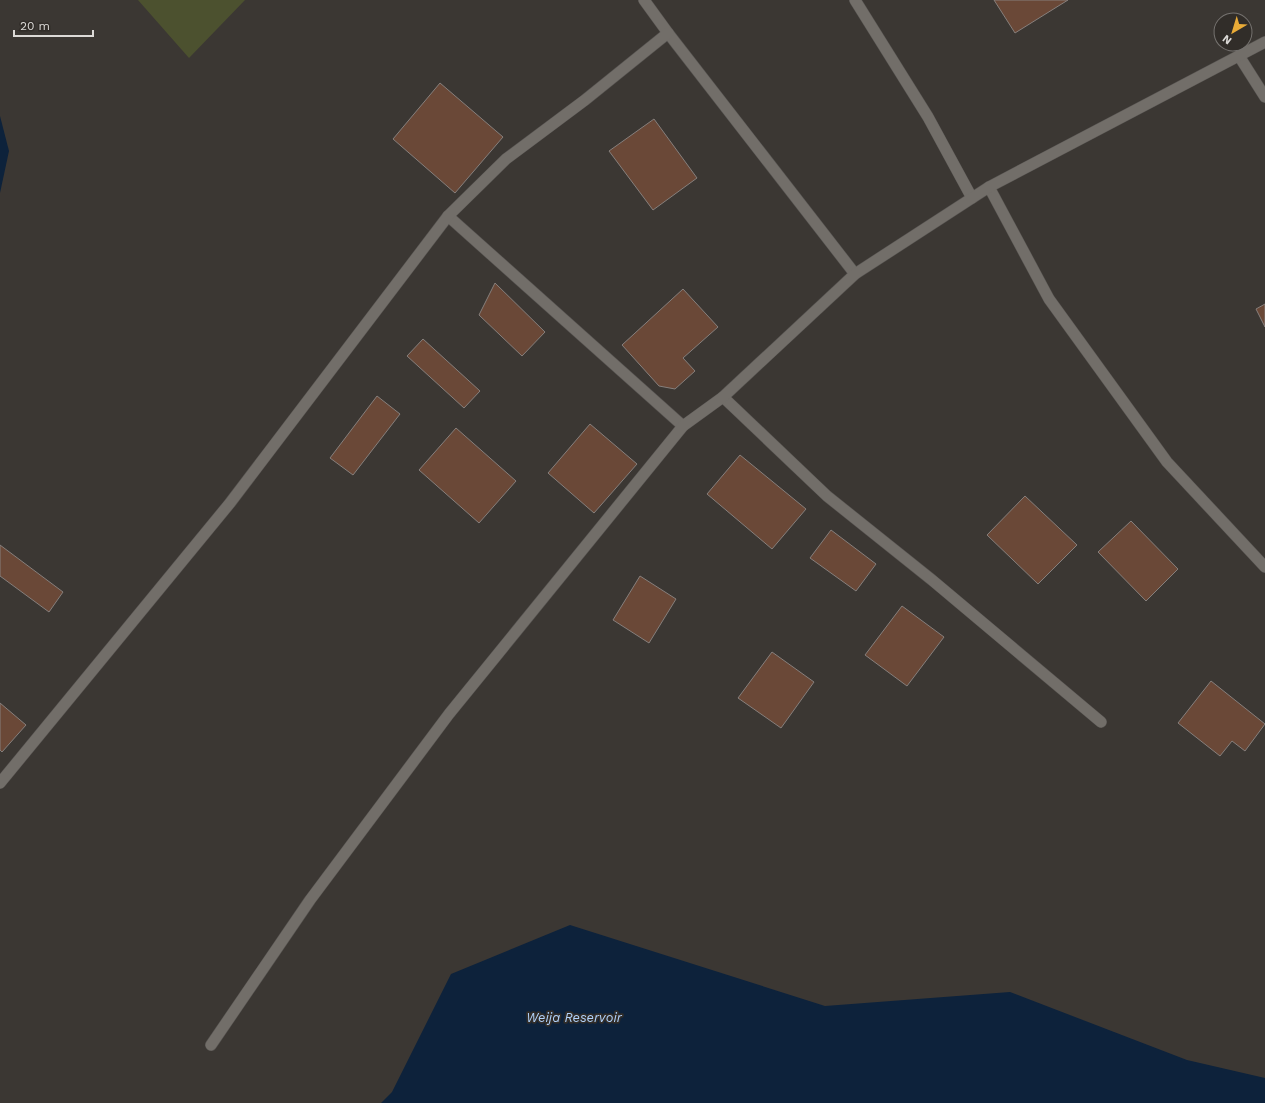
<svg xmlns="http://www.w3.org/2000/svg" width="1265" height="1103" viewBox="0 0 1265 1103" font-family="'Work Sans',sans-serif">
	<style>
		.green { fill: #4c512f }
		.water { fill: #0d223b }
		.building { fill: #6a4837; stroke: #867f7c }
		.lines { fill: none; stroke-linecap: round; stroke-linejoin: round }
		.minor-casing { stroke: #565350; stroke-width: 12 }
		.minor { stroke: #726e69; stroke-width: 11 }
		.labels { text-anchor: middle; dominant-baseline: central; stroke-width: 3.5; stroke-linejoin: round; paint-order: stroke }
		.water-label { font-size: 13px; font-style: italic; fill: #b1d3fc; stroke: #312d29 }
	</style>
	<rect width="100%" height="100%" fill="#3b3733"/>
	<polygon class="green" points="138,0 245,0 189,58"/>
	<g class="water">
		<polygon points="0,116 9,151 0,193"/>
		<polygon points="570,925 825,1006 1010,992 1187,1060 1265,1078 1265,1103 381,1103 392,1092 451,974"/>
	</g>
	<g class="building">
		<polygon points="994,0 1068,0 1015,33"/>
		<polygon points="440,83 503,137 455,193 393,139"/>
		<polygon points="654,119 697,178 653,210 609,151"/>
		<polygon points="495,283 545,332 522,356 479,315"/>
		<polygon points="683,289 718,327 683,358 695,371 675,389 659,386 622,345"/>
		<polygon points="1265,304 1265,327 1256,309"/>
		<polygon points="423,339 480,391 464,408 407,356"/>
		<polygon points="377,396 400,414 353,475 330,458"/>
		<polygon points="590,424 637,464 594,513 548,473"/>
		<polygon points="456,428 516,481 479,523 419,470"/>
		<polygon points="740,455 806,509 772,549 707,494"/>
		<polygon points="1025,496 1077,545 1038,584 987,535"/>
		<polygon points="1131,521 1178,569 1146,601 1098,552"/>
		<polygon points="831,530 876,564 856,591 810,558"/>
		<polygon points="0,545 63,592 49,612 0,576"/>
		<polygon points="640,576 676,599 649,643 613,620"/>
		<polygon points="902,606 944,637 907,686 865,655"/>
		<polygon points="772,652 814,682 781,728 738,698"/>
		<polygon points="1211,681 1265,724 1245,751 1232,741 1220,756 1178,723"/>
		<polygon points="0,703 26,725 2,752 0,750"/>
	</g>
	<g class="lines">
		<defs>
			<g id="minor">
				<polyline points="644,0 668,33 855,274"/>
				<polyline points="855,0 928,117 972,198"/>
				<polyline points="1239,56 1265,97"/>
				<polyline points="989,187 1049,299 1167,462 1265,567"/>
				<polyline points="448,216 683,426"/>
				<polyline points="723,397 827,496 932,580 1101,722"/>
				<polyline points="0,783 230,503 448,216 506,159 585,100 668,33"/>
				<polyline points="211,1045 310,900 449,714 683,426 723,397 855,274 989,187 1265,42"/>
			</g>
		</defs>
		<use href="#minor" class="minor-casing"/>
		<use href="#minor" class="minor"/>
	</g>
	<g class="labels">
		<g class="water-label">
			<text x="574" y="1017">Weija Reservoir</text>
		</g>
	</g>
	<g transform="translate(1233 32) rotate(218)"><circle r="19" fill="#312d29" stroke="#75726f"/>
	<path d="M0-3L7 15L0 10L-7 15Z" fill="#e9ab37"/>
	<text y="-6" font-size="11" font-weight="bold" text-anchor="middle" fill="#dcdad7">N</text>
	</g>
	<path d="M14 30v6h79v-6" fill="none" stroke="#dcdad7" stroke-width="2"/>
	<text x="20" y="30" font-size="12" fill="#dcdad7" stroke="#312d29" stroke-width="3" paint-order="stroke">20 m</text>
</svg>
